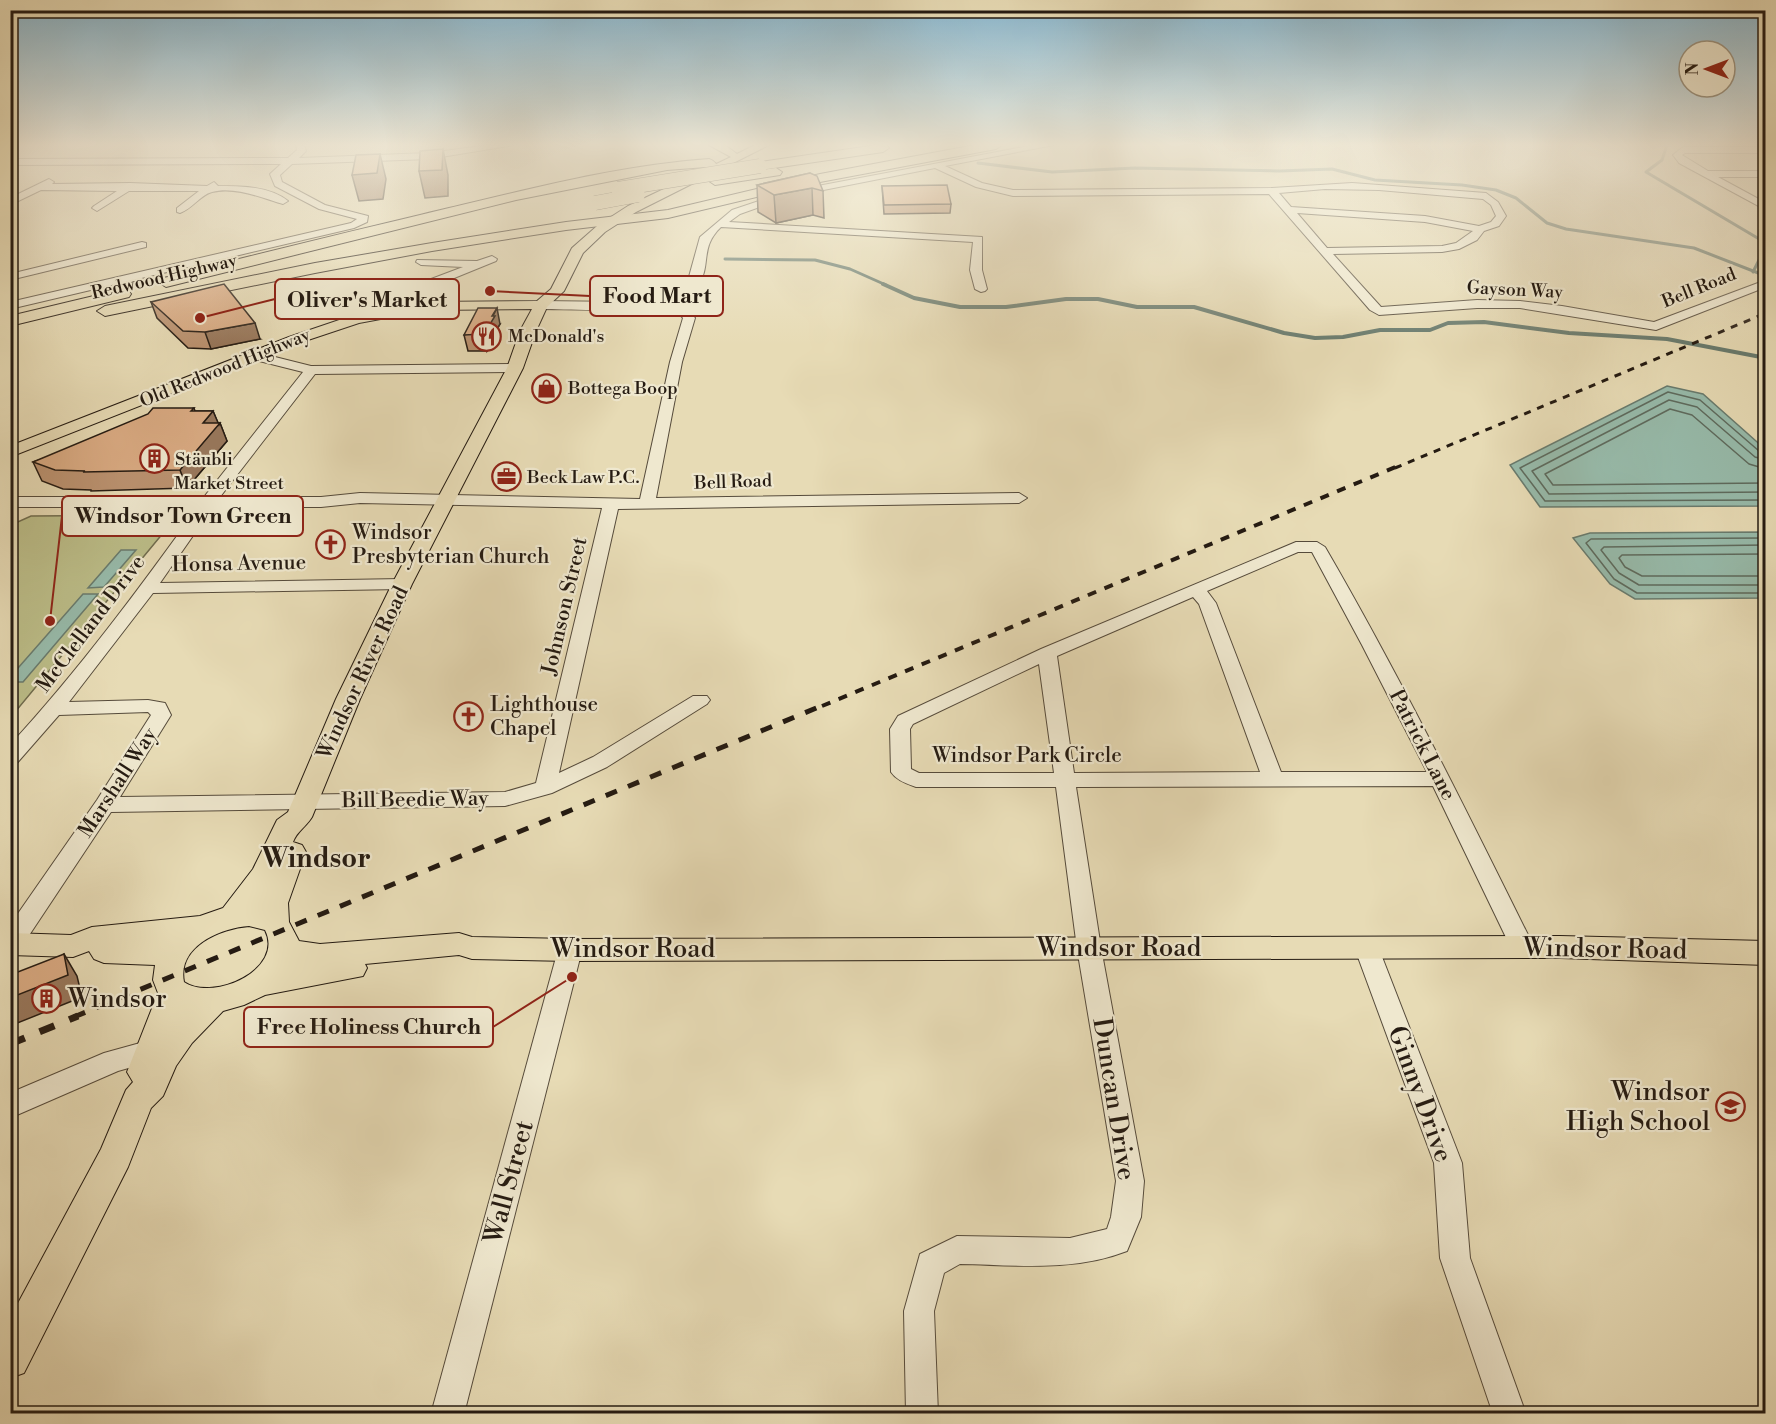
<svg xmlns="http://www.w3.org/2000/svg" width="1776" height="1424" viewBox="0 0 1776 1424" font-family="'Libre Bodoni',serif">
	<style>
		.green { fill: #bcbe89; stroke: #706c4e; stroke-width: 1.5 }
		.water { fill: #97bbab; stroke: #697b6e; stroke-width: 1.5 }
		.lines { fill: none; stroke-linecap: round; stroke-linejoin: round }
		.shore { stroke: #5e6b5e; stroke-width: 1.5 }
		.stream-far1 { stroke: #697b6e; stroke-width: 3 }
		.stream { stroke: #697b6e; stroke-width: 4 }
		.minor-casing { stroke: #564b3b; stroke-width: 2 }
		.major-casing { stroke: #251b12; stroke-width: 2 }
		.highway-casing { stroke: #251b12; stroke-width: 2 }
		.minor { fill: #efe8cf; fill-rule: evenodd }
		.major { fill: #e7dbb5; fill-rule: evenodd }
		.highway { fill: #e7dbb5; fill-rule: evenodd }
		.rail-far3 { stroke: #251b12; stroke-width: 3; stroke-dasharray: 7 7; stroke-linecap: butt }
		.rail-far2 { stroke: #251b12; stroke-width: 4; stroke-dasharray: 9 9; stroke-linecap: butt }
		.rail-far1 { stroke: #251b12; stroke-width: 5; stroke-dasharray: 12 12; stroke-linecap: butt }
		.rail { stroke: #251b12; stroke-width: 7; stroke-dasharray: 16 16; stroke-linecap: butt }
		.highway-bridge-casing { stroke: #251b12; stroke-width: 15; stroke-linecap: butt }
		.highway-bridge { stroke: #e7dbb5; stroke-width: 14 }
		.wall { fill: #bb9270; stroke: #251b12; stroke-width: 1.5 }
		.shaded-wall { fill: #98775b; stroke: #251b12; stroke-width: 1.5 }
		.building { fill: #d9aa82; stroke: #251b12; stroke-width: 1.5 }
		.labels { text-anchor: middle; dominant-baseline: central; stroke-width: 4.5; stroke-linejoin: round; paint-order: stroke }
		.far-street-label { font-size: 18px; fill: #251b12; stroke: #efe8cf }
		.far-poi-label { font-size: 18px; fill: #251b12; stroke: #efe8cf; text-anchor: start }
		.poi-label { font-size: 21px; fill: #251b12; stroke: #efe8cf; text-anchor: start }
		.street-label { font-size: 21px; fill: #251b12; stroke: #efe8cf }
		.near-street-label { font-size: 26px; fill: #251b12; stroke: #efe8cf }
		.near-poi-label { font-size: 26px; fill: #251b12; stroke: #efe8cf; text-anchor: start }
		.district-label { font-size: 27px; font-weight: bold; fill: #251b12; stroke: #efe8cf }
		.leader { fill: none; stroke: #8f2418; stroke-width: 2 }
		.callout-dot { fill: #8f2418; stroke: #efe8cf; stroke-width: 2 }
		.callout { fill: #efe8cf; stroke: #8f2418; stroke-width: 2 }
		.callout-label { font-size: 22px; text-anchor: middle; font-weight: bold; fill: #251b12 }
	</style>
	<rect width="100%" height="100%" fill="#e7dbb5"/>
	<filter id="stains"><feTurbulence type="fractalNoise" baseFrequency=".00333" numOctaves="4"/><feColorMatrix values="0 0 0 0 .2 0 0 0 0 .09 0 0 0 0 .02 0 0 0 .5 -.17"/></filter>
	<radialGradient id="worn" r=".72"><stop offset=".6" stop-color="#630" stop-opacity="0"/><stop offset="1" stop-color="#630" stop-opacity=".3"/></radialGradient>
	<polygon class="green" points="178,515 11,717 11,525 31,516"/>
	<g class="water">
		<polygon points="1667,386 1703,394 1765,449 1765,506 1540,507 1510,465"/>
		<polygon points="1765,532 1765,598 1635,599 1610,584 1573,538 1590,533"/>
		<polygon points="121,550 136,550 104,587 88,588"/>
		<polygon points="83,594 98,594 23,682 11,682 11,676"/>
	</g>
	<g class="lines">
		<g class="shore">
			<polyline points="1766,453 1759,451 1700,400 1668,392 1520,468 1545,501 1766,500"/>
			<polyline points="1766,460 1755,457 1697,407 1669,400 1532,471 1549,494 1766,492"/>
			<polyline points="1766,469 1749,464 1692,415 1670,409 1545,474 1553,485 1766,483"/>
			<polyline points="1766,538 1591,539 1586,543 1614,579 1637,593 1766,593"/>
			<polyline points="1766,545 1604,547 1601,550 1619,573 1639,585 1766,585"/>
			<polyline points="1766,554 1622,555 1619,558 1625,567 1642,576 1766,576"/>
		</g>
		<g class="stream-far1">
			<polyline points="1667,145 1662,160 1646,172 1766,243"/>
			<polyline points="978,163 1052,172 1135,168 1279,171 1332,169 1375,180 1462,185 1496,190 1516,198 1547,223 1566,229 1694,248 1766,276"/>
			<polyline points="725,259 815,260 850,269 886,285"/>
			<polyline points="1753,272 1759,260 1766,258"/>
		</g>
		<polyline class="stream" points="883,284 914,298 960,307 1006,307 1066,299 1098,299 1137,307 1194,307 1284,333 1315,338 1343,337 1380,330 1430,330 1448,323 1484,322 1569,333 1667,339 1766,358"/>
		<defs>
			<g id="minor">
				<polygon points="296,145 304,145 306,151 299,158 429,153 489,145 514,145 429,159 292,164 280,175 282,182 325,205 368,216 367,222 354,228 10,309 10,302 351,223 357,219 319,209 275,186 270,174 281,164 10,165 10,159 288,158 297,150"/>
				<path d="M1034,145H1054L945,166L982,183L1013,190L1272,188L1352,183L1486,193L1498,202L1506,216L1499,226L1484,231L1477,240L1459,249L1442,252L1333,254L1381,307L1477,300L1520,301L1562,306L1654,322L1766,280V287L1656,330L1520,308H1477L1379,315L1370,310L1269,194L1013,196L976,187L935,168L788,197L740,214L729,222L982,237V270L987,289L985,291L981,292L975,289L970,270L973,242L721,227C699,248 712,264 698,286C678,317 576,309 541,309L535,305L541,301L622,302L664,297L678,292L687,284L700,237L732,210L786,192ZM1325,189L1379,190L1483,199L1491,205L1496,216L1491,222L1479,226L1425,216L1291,207L1279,193ZM1297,213L1425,222L1473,231L1456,243L1442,246L1327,248Z"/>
				<polygon points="1683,147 1766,147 1766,153 1685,153 1682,155 1708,171 1766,171 1766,177 1718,177 1766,203 1766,210 1679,163 1673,155"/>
				<path d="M49,179L54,182L52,184L130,183L207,186L214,182L218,186C240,186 270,186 288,201L283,204C262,198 235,186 212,192C200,195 192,209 180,213L177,212V208L199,191H129L97,211L92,208L94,206L117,191L41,190L10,205V198Z"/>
				<polygon points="142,242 146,243 146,247 10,280 10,274"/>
				<polygon points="492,256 497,259 496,261 410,296 379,305 385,313 383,316 375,316 365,304 463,267 421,265 416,262 417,260 477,261"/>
				<path d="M678,301L682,303L695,318L682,362L656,498L1019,493L1027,498L1019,503L618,509L559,773L593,757L693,696H707L710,700L707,704L607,767L552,793L505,806L111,812L18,952L10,954V925L97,800L151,715L148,712L59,715L17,763L10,765V745C79,670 139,589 198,507H10V497H204L303,372L251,359L249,356L251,353L255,352L311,366L515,364L521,368L515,372L315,374L220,497H321L360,493L640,499L670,362L683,318L672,305ZM360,503L602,508L536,783L505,792L120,797L171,715L165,703L148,700L69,702L153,593L402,589L408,588L411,584L408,580L402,579L160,583L213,507H321Z"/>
				<path d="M1296,542H1317L1325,547C1401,678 1467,812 1534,947L1530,954L1522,956L1514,954L1433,786L1076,787L1101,948L1144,1181L1141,1217L1127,1251C1074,1272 1016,1265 960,1264L944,1273L934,1311L938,1414H906L904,1311L920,1254L957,1236L1070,1238L1107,1229L1111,1217L1116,1181L1077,948L1056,787H916C907,784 896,780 891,772L890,729L898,716L1041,649ZM1298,552H1312L1362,645L1427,772H1281L1216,603L1207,591ZM1193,597L1199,604L1260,772L1074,773L1057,656ZM1039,664L1054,773H919L911,769L910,729L913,724Z"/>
				<polygon points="1367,940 1375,942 1379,949 1462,1163 1470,1258 1526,1414 1493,1414 1440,1258 1434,1163 1355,949 1359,942"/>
				<polygon points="570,941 579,943 582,950 464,1414 431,1414 558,950 561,943"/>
				<polygon points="151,1040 160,1043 164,1051 160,1059 118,1071 10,1118 10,1093 104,1053"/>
			</g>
			<path id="major" d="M709,145H725L737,154L755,145H769L636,212L605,232L583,253L564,291L547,307L536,331L523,368L412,584L360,699L312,817C306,827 297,831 293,842L302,845L306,852L288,903L289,922L299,941L320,944L459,933L472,937L570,939L1560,936L1766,941V965L1560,958L570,961L472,959L459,955L365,964L367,968L363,976L265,995L244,1005L223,1011L192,1043L176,1066L163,1096L151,1108L128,1167L24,1373L10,1378V1318L101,1149L126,1090L133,1082L127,1072L158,993L153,980L155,965L104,963L94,959L89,951L73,957L10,955V933L71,935L92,927L200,916L223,908L253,869L277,820L288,812L336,699L392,584L507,368L520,331L532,309L429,310L359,323L299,343L10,457V446L289,337L351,316L429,302L537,301L551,289L572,248L597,226L628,206L731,157ZM249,926L265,930C285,969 214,1002 184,982C177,946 221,928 249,926Z"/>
			<g id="highway">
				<polygon points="877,145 886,145 889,148 883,152 760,170 754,166 760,162"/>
				<polygon points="975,145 1002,145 996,149 820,182 668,218 566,230 432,251 315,273 105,316 97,311 105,306 315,263 432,243 566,222 668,210 820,174"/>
				<path d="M709,159C715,161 717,165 720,170L718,173H710L706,167L667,170L516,200L166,287L158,282L160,279C256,254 353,231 449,208C534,188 622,165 709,159Z"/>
				<polygon points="776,168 782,172 780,175 715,185 709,181 715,177"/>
				<polygon points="123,289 129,291 131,294 129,297 10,326 10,316"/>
			</g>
		</defs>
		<use href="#minor" class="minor-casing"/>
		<use href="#major" class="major-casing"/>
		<use href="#highway" class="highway-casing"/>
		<use href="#minor" class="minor"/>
		<use href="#major" class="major"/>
		<use href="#highway" class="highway"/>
		<polyline class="rail-far3" points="1395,468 1766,313"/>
		<polyline class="rail-far2" points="822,706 1398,466"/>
		<polyline class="rail-far1" points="74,1017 826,704"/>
		<polyline class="rail" points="10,1044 78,1016"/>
		<defs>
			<g id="highway-bridge">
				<polyline points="618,189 760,166"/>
				<polyline points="595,203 638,195"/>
			</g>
		</defs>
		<use href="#highway-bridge" class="highway-bridge-casing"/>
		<use href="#highway-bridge" class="highway-bridge"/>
	</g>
	<g class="wall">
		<polygon points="810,173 823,191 824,218 813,215 776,223 758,212 757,185"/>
		<polygon points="882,186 951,204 950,213 884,214"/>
		<polygon points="151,302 260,339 211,349 188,348 157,318"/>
		<polygon points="500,324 497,329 498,332 487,351 468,351 464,335"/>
		<polygon points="194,408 195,411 213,411 218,423 220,423 227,441 187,488 91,491 91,490 63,489 42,481 33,462"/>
	</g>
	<g class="shaded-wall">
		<polygon points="443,149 448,175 448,196 425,198 419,171"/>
		<polygon points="380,154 386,179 383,199 359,201 352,175"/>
		<polygon points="812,188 813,215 776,223 774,195"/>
		<polygon points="497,308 500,324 497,329 498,332 487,351 484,334"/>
		<polygon points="255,323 260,339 211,349 205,332"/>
		<polygon points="213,411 219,425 220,423 227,441 187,488 180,470 203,423"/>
		<polygon points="64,954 77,976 82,997 10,1026 10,998"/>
	</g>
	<g class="building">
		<polygon points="443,149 442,170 419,171 420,151"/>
		<polygon points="380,154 377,173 352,175 356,155"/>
		<polygon points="810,173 817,176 823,191 812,188 774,195 757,185"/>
		<polygon points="947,185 951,204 884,205 882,186"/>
		<polygon points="224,284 255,323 205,332 183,331 151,302"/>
		<polygon points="478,308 497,308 492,316 495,316 484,334 464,335"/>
		<polygon points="153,408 194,408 191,411 213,411 203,423 220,423 180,470 83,472 85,471 55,470 33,462 148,414"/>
		<polygon points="64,954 68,975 10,998 10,975"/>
	</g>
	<linearGradient id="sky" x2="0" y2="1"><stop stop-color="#87b7d0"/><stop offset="0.42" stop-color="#f4efde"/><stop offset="1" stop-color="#f4efde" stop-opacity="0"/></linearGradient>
	<rect width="1776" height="345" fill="url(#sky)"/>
	<defs>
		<symbol id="restaurant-ring" viewBox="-11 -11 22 22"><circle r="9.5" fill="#efe8cf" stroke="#8f2418" stroke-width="1.5"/><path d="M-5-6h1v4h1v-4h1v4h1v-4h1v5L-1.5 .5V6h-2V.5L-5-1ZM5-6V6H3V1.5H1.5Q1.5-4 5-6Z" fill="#8f2418"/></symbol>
		<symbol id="shop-ring" viewBox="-11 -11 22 22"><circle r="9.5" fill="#efe8cf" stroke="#8f2418" stroke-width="1.5"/><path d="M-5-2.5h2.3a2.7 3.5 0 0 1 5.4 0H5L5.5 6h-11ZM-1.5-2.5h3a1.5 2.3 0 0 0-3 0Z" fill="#8f2418"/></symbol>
		<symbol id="building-ring" viewBox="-11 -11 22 22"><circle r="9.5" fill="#efe8cf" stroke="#8f2418" stroke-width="1.5"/><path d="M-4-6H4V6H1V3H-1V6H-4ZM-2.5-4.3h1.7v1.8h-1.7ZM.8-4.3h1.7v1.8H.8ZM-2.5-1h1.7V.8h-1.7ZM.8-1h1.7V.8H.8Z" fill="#8f2418"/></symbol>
		<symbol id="office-ring" viewBox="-11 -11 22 22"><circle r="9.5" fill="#efe8cf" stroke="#8f2418" stroke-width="1.5"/><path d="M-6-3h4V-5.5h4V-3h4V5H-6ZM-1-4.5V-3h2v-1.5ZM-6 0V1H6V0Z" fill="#8f2418"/></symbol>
		<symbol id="church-ring" viewBox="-11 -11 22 22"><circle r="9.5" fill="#efe8cf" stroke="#8f2418" stroke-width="1.5"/><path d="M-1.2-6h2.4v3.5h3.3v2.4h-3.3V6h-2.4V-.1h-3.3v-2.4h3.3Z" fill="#8f2418"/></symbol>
		<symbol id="school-ring" viewBox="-11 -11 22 22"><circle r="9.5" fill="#efe8cf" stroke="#8f2418" stroke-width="1.5"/><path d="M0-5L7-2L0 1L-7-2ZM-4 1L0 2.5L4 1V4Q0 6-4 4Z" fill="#8f2418"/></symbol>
	</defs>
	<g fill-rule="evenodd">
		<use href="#restaurant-ring" x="470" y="320" width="33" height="33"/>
		<use href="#shop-ring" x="530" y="372" width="33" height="33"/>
		<use href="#building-ring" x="138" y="442" width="33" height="33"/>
		<use href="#office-ring" x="490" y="460" width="33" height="33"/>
		<use href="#church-ring" x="314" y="528" width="33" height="33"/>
		<use href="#church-ring" x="452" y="700" width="33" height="33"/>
		<use href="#building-ring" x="30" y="982" width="33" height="33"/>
		<use href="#school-ring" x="1714" y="1090" width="33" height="33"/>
	</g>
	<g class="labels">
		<g class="far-street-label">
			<text transform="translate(164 277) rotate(-13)">Redwood Highway</text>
			<text transform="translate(1699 288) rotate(-22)">Bell Road</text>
			<text transform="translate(1515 290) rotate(3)">Gayson Way</text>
			<text transform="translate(225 368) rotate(-22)">Old Redwood Highway</text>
			<text transform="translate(733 482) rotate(-2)">Bell Road</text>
			<text x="229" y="483">Market Street</text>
		</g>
		<g class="far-poi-label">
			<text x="508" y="336">McDonald's</text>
			<text x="568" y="388">Bottega Boop</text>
			<text x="175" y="459">Stäubli</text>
			<text x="527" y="477">Beck Law P.C.</text>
		</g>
		<g class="poi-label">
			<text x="352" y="533">Windsor<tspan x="352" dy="24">Presbyterian Church</tspan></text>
			<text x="490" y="705">Lighthouse<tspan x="490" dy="24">Chapel</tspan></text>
		</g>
		<g class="street-label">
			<text transform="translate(239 564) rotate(-1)">Honsa Avenue</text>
			<text transform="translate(565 606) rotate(-77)">Johnson Street</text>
			<text transform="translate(91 624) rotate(-53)">McClelland Drive</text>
			<text transform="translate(363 673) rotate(-65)">Windsor River Road</text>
			<text transform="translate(1422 745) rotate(63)">Patrick Lane</text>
			<text x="1027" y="756">Windsor Park Circle</text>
			<text transform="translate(118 783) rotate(-57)">Marshall Way</text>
			<text transform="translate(415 800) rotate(-1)">Bill Beedie Way</text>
		</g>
		<g class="near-street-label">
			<text x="1119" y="948">Windsor Road</text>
			<text x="633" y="949">Windsor Road</text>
			<text transform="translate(1605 949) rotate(1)">Windsor Road</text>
			<text transform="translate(1420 1094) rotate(70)">Ginny Drive</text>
			<text transform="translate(1114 1099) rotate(81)">Duncan Drive</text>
			<text transform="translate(509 1182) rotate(-75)">Wall Street</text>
		</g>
		<g class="near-poi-label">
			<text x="68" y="999">Windsor</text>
			<text x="1710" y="1092" text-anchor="end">Windsor<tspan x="1710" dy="30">High School</tspan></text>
		</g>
		<g class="district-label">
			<text x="316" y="859">Windsor</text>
		</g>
	</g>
	<path class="leader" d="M490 291L590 296M200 318L275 299M50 621L62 516M572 977L493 1027"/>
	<g class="callout-dot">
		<circle cx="490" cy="291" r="6"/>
		<circle cx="200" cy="318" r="6"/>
		<circle cx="50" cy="621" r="6"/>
		<circle cx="572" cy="977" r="6"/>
	</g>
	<g class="callout">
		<rect x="590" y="276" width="133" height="40" rx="6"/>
		<rect x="275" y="279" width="184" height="40" rx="6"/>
		<rect x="62" y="496" width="241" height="40" rx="6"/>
		<rect x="244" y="1007" width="249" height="40" rx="6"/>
	</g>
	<g class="callout-label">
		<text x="657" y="303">Food Mart</text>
		<text x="367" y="307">Oliver's Market</text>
		<text x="183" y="523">Windsor Town Green</text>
		<text x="369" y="1034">Free Holiness Church</text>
	</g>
	<rect width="1776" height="1424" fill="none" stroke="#e7dbb5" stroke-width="36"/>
	<rect x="12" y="12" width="1752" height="1400" fill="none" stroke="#251b12" stroke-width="3"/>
	<rect x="18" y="18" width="1740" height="1388" fill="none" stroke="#251b12" stroke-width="1.5"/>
	<g transform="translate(1707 69) rotate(270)"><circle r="28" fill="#efe8cf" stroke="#9e9683" stroke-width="1.5"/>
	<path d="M0-4.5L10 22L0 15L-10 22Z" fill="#8f2418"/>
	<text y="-9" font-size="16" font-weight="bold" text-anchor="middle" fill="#251b12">N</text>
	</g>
	<rect width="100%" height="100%" filter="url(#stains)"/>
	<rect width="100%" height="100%" fill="url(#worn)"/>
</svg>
